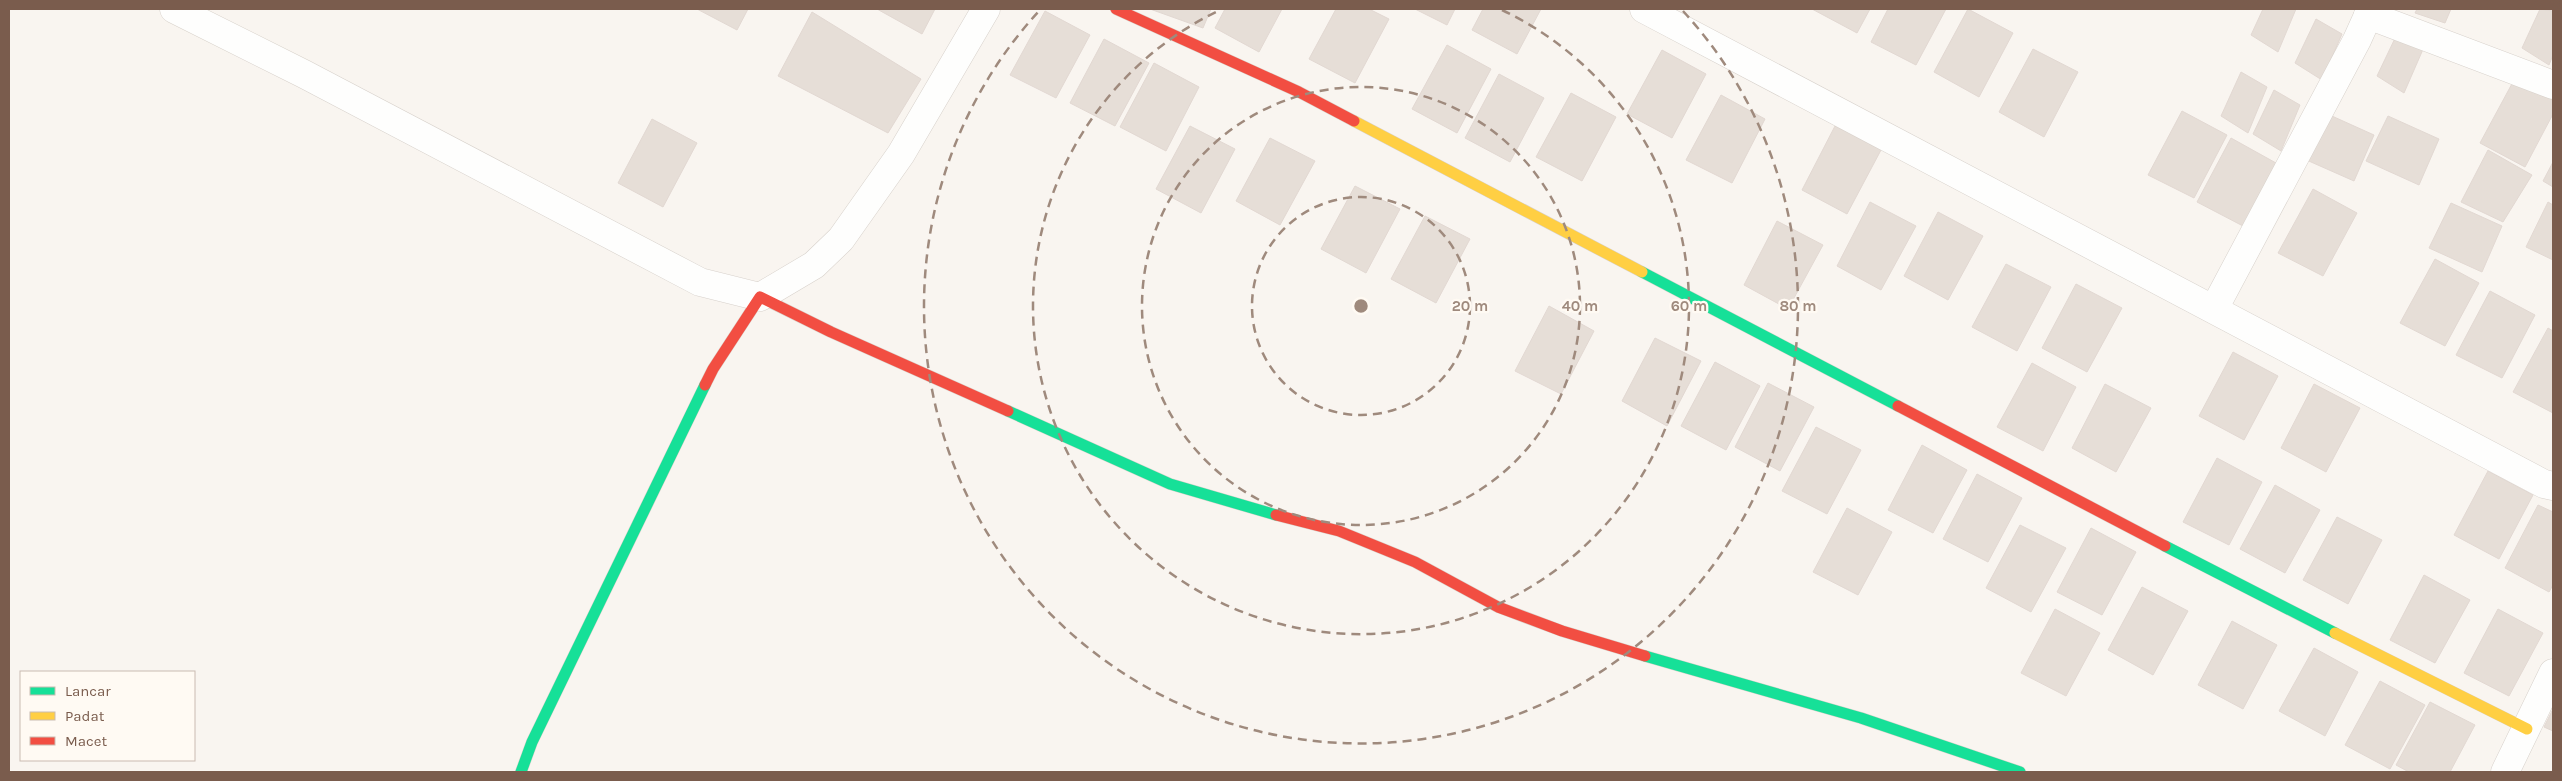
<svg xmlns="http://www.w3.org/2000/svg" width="2562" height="781" viewBox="0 0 2562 781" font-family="Karla,sans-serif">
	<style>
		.building { fill: #e6ded7; stroke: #e2d8d2 }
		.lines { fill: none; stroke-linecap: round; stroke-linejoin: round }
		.street-casing { stroke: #d7d1cb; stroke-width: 29 }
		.fast-casing { stroke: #d9d2cb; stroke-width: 12 }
		.slow-casing { stroke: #d9d2cb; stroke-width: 12 }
		.jam-casing { stroke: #d9d2cb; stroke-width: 12 }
		.street { stroke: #fefefd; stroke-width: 28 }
		.fast { stroke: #16e098; stroke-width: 11 }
		.slow { stroke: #ffcf43; stroke-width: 11 }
		.jam { stroke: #f24e42; stroke-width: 11 }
		.ring { fill: none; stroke: #9f8a7d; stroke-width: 2.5; stroke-dasharray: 9 6 }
		.centre { fill: #9f8a7d; stroke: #fffaf3; stroke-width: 2.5 }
		.ring-label { font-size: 15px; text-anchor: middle; font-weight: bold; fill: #9f8a7d; stroke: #fffaf3; stroke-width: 4.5; stroke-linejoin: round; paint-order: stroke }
	</style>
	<rect width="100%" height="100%" fill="#f9f5f0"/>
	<g class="building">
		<polygon points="697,9 748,9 737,30"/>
		<polygon points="877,9 935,9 922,34"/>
		<polygon points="1150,9 1211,9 1203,28"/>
		<polygon points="1225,9 1282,9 1259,52 1215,28"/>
		<polygon points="1336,9 1369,9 1389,19 1355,83 1309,59"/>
		<polygon points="1415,9 1455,9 1447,25"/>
		<polygon points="1483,9 1541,9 1517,54 1472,30"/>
		<polygon points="1812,9 1870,9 1857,33"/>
		<polygon points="1888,9 1946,9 1916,65 1871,42"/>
		<polygon points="1968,9 2013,33 1979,97 1934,72"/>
		<polygon points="2263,9 2296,9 2278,52 2251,35"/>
		<polygon points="2417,9 2451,9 2445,23 2415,13"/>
		<polygon points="2540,9 2553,11 2553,55 2549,65 2522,48"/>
		<polygon points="1045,11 1090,35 1056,98 1010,75"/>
		<polygon points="812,12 921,79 888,133 778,76"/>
		<polygon points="2316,19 2342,34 2322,80 2295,63"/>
		<polygon points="2398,32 2424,47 2404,93 2377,76"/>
		<polygon points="1104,39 1149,63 1115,126 1070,103"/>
		<polygon points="1447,45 1491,69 1457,133 1412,109"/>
		<polygon points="2033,49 2078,72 2044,137 1999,112"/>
		<polygon points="1662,50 1706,74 1672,138 1627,114"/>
		<polygon points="1154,63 1199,87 1166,151 1120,127"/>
		<polygon points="2241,72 2267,87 2248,133 2221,116"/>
		<polygon points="1499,74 1544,98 1510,162 1465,138"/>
		<polygon points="2514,80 2553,100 2553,114 2525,167 2480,143"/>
		<polygon points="2274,90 2300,105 2281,151 2253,134"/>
		<polygon points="1571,93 1616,117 1582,181 1536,157"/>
		<polygon points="1721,95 1765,119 1732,183 1686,160"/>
		<polygon points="2182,111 2227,135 2194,198 2148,175"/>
		<polygon points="2323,112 2374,135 2354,181 2302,158"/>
		<polygon points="2388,116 2439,139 2419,185 2366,161"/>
		<polygon points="652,119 697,143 663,207 618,183"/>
		<polygon points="1190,126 1235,149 1201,213 1156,189"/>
		<polygon points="1835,126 1881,150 1847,214 1802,190"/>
		<polygon points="1270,138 1315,161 1280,225 1236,201"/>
		<polygon points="2231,138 2276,163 2243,226 2197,202"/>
		<polygon points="2488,150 2532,175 2503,222 2461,202"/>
		<polygon points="2553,162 2553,187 2543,181"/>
		<polygon points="1355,186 1400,209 1366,273 1321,249"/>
		<polygon points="2313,189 2357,213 2323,276 2278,253"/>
		<polygon points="1870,202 1916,226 1881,290 1837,266"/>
		<polygon points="2548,202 2553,205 2553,260 2526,247"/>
		<polygon points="2451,203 2502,226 2482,272 2429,248"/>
		<polygon points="1938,212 1983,236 1948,300 1904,276"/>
		<polygon points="1425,216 1470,239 1436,303 1391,279"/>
		<polygon points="1777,221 1823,245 1788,309 1744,285"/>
		<polygon points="2435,259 2479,283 2445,346 2400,323"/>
		<polygon points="2006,264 2051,287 2017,351 1972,327"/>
		<polygon points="2076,284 2122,308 2087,372 2042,348"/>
		<polygon points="2490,291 2535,315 2502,378 2456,355"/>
		<polygon points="1549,306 1594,331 1561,394 1515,371"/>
		<polygon points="2548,328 2553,331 2553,413 2513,392"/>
		<polygon points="1655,338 1701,361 1667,426 1622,401"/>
		<polygon points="2233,352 2278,376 2244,440 2199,416"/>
		<polygon points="1715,362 1760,386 1726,450 1681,426"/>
		<polygon points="2032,363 2076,387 2043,451 1997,427"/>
		<polygon points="1768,383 1814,407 1780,471 1735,447"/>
		<polygon points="2105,384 2151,408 2116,472 2072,448"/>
		<polygon points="2314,384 2360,408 2326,472 2281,448"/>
		<polygon points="1816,427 1861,450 1827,514 1782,491"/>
		<polygon points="1922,445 1967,470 1933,533 1888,510"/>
		<polygon points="2217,458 2262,482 2229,545 2183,522"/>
		<polygon points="2488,471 2533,495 2499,559 2454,535"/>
		<polygon points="1977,474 2022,498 1988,562 1943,539"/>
		<polygon points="2275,485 2320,510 2285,573 2240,549"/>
		<polygon points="2538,505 2553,512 2553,585 2549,592 2505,568"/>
		<polygon points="1847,508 1892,532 1858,595 1813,572"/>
		<polygon points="2337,517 2382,540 2348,604 2303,580"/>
		<polygon points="2020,525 2066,548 2031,612 1986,588"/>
		<polygon points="2091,528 2136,552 2102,615 2057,592"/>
		<polygon points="2424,575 2470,600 2435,663 2390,640"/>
		<polygon points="2142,587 2188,611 2153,675 2108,650"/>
		<polygon points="2055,609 2100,633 2066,696 2021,673"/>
		<polygon points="2498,609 2543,633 2509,696 2464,673"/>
		<polygon points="2232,621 2277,645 2243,709 2198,685"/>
		<polygon points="2314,648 2358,672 2325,736 2279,711"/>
		<polygon points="2380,681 2425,705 2390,769 2345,745"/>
		<polygon points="2430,702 2475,725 2450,772 2409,772 2396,765"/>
		<polygon points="2553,709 2553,731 2544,727"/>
	</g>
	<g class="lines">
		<defs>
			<g id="street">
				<polyline points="174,9 304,74 700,282 760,297 814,265 841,239 901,154 986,9"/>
				<polyline points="1644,9 2544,484 2553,486"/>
				<polyline points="2368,15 2553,85"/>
				<polyline points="2214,309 2357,40 2371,9"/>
				<polyline points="2505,772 2553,673"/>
			</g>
			<g id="fast">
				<polyline points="1642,272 1898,406"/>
				<polyline points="1008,411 1170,484 1276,515"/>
				<polyline points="2165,546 2335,633"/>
				<polyline points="1645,656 1861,718 2020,772"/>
				<polyline points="521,772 532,742 705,385"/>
			</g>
			<g id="slow">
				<polyline points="1354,121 1642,272"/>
				<polyline points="2335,633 2527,729"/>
			</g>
			<g id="jam">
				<polyline points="1116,9 1299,92 1354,121"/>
				<polyline points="705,385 713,369 760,297 831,332 1008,411"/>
				<polyline points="1898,406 2165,546"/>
				<polyline points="1276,515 1339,531 1415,562 1498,607 1562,631 1645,656"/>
			</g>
		</defs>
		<use href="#street" class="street-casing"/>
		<use href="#fast" class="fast-casing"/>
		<use href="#slow" class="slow-casing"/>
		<use href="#jam" class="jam-casing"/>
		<use href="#street" class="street"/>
		<use href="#fast" class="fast"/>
		<use href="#slow" class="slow"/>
		<use href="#jam" class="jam"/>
	</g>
	<g class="ring">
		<circle cx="1361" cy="306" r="109"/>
		<circle cx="1361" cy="306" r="219"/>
		<path d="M1502 10A328 328 0 1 1 1220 10"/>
		<path d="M1683 11A437 437 0 1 1 1039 11"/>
	</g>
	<circle cx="1361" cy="306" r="8" class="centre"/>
	<g class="ring-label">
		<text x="1470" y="311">20 m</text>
		<text x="1580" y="311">40 m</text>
		<text x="1689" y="311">60 m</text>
		<text x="1798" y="311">80 m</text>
	</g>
	<rect width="2562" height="781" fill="none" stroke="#7a5c4d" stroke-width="20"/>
	<rect x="20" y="671" width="175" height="90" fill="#fffaf3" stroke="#cabbb1"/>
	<rect x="30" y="687" width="25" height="8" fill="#16e098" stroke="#cabbb1"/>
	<text x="65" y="696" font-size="15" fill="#7a5c4d">Lancar</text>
	<rect x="30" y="712" width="25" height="8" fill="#ffcf43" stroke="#cabbb1"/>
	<text x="65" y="721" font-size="15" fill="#7a5c4d">Padat</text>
	<rect x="30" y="737" width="25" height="8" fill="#f24e42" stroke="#cabbb1"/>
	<text x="65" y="746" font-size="15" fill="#7a5c4d">Macet</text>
</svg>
